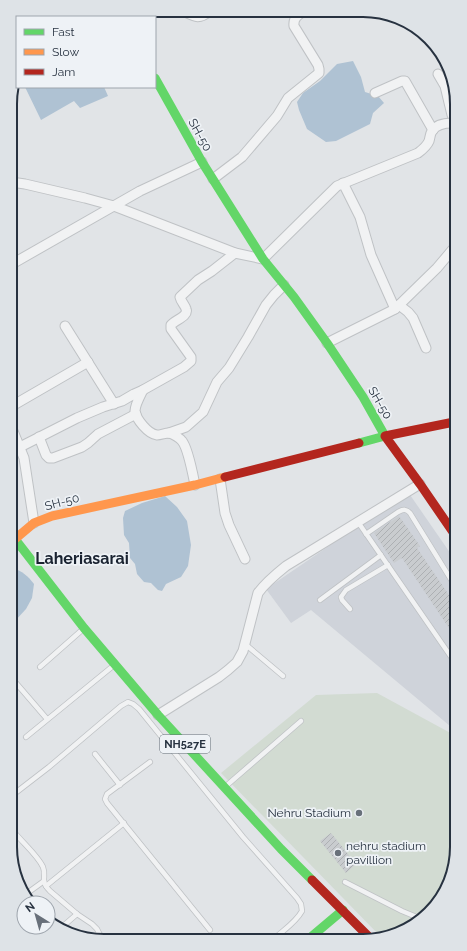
<svg xmlns="http://www.w3.org/2000/svg" width="467" height="951" viewBox="0 0 467 951" font-family="Raleway,sans-serif">
	<style>
		.built { fill: #cfd3da }
		.green { fill: #d2dbd2 }
		.water { fill: #afc2d3 }
		.building { fill: url(#building-hatch) }
		.lines { fill: none; stroke-linecap: round; stroke-linejoin: round }
		.lane-casing { stroke: #bfc2c5; stroke-width: 6 }
		.street-casing { stroke: #bfc2c5; stroke-width: 11 }
		.lane { stroke: #f1f2f3; stroke-width: 4.5 }
		.street { stroke: #f1f2f3; stroke-width: 9 }
		.fast { stroke: #63d668; stroke-width: 9 }
		.slow { stroke: #ff974d; stroke-width: 9 }
		.jam { stroke: #b3261e; stroke-width: 9 }
		.poi-dot { fill: #68707a; stroke: #eef2f6; stroke-width: 1.5 }
		.labels { text-anchor: middle; dominant-baseline: central; stroke-width: 3.5; stroke-linejoin: round; paint-order: stroke }
		.shield { fill: #eef2f6; stroke: #636c77; stroke-width: 1 }
		.shield-label { font-size: 11px; font-weight: bold; fill: #273240 }
		.street-label { font-size: 12px; fill: #273240; stroke: #eef2f6 }
		.poi-label { font-size: 12px; fill: #273240; stroke: #eef2f6; text-anchor: end }
		.district-label { font-size: 16px; font-weight: bold; fill: #1a2331; stroke: #eef2f6 }
		.rim { fill: none; stroke: #273240; stroke-width: 2 }
	</style>
	<defs>
		<pattern id="building-hatch" width="6" height="6" patternUnits="userSpaceOnUse"><rect width="6" height="6" fill="#c9cccf"/><path d="M-1 1l2-2M0 6l6-6M5 7l2-2" fill="none" stroke="#adb0b3"/></pattern>
	</defs>
	<rect width="100%" height="100%" fill="#e1e4e7"/>
	<polygon class="built" points="408,492 455,560 456,731 311,610 291,623 266,589"/>
	<polygon class="green" points="377,693 456,736 457,854 438,905 393,936 380,936 221,773 316,695"/>
	<g class="water">
		<polygon points="353,61 361,77 365,92 378,96 384,103 373,113 370,124 336,141 326,142 307,129 299,110 297,102 303,93 320,81 337,64"/>
		<polygon points="25,87 104,87 108,96 80,108 74,101 41,120"/>
		<polygon points="165,496 177,507 187,521 191,545 188,566 181,577 166,584 162,591 158,590 151,583 144,582 137,574 135,564 130,558 129,543 124,535 123,518 125,511 142,503"/>
		<path d="M13,568C22,571 28,576 34,584L32,598L26,609L14,622Z"/>
	</g>
	<g class="building">
		<polygon points="399,516 420,546 417,548 455,604 455,637 402,558 394,563 374,533"/>
		<polygon points="331,833 356,864 346,873 320,841"/>
	</g>
	<g class="lines">
		<defs>
			<g id="lane">
				<polyline points="358,522 456,664"/>
				<path d="M366,534L398,512C404,509 406,509 410,513L455,586"/>
				<polyline points="320,600 381,555"/>
				<polyline points="350,609 342,600 341,597 346,590 388,565"/>
				<polyline points="245,644 283,676"/>
				<polyline points="40,667 82,630"/>
				<polyline points="16,683 47,719"/>
				<polyline points="26,737 113,666"/>
				<polyline points="95,754 120,785"/>
				<polyline points="150,762 107,794 105,799 107,803 210,930"/>
				<polyline points="226,786 301,721"/>
				<path d="M14,794L49,767L121,706L128,702L133,704L139,709L243,837L297,898L301,904L302,911C296,922 285,929 275,938"/>
				<path d="M15,833C23,843 38,856 43,867C45,872 44,875 44,880C44,884 47,888 50,891L77,914L92,924L97,929L100,935V940"/>
				<polyline points="345,882 402,911 419,918"/>
				<polyline points="46,886 124,823"/>
				<polyline points="26,894 44,881"/>
				<polyline points="62,927 77,914"/>
			</g>
			<g id="street">
				<path d="M183,11C195,17 199,20 210,11"/>
				<polyline points="76,15 77,17"/>
				<polyline points="97,17 116,10"/>
				<polyline points="438,74 445,86 452,115"/>
				<polyline points="375,93 402,81 405,81 433,130"/>
				<path d="M213,179L242,157L277,116L288,98L319,73V69L318,65L294,26C293,18 298,15 304,11"/>
				<path d="M11,182L25,184L85,198L114,206L235,253L263,259L337,186L418,153C422,150 427,146 429,141C430,138 430,134 432,131C436,125 445,123 452,123"/>
				<polyline points="343,183 360,217 371,255 395,309"/>
				<polyline points="12,264 140,191 202,162"/>
				<polyline points="399,305 408,312 413,318 426,348"/>
				<polyline points="65,326 114,404"/>
				<polyline points="327,343 395,309 437,268 453,249"/>
				<path d="M143,390L184,367L191,361V357L171,329V325C175,320 189,316 186,309C185,305 181,302 180,297L198,280L212,271L235,253"/>
				<polyline points="12,406 88,362"/>
				<polyline points="13,431 24,458 34,523"/>
				<polyline points="169,433 186,427 203,412 217,382 229,368 248,337 266,305 274,295 284,285"/>
				<polyline points="39,437 46,455 49,458 53,458 82,447 88,443 98,434 136,414"/>
				<path d="M20,447L77,418L103,407L122,401L134,394L143,390C140,396 135,405 135,411C136,419 148,434 157,435C161,435 165,433 169,433C173,434 180,438 182,441C188,448 193,475 195,485"/>
				<polyline points="220,479 225,513 229,525 245,559"/>
				<path d="M158,715L219,677L228,670L237,662L243,651L258,593C266,582 276,574 286,566L420,484"/>
			</g>
		</defs>
		<use href="#lane" class="lane-casing"/>
		<use href="#street" class="street-casing"/>
		<use href="#lane" class="lane"/>
		<use href="#street" class="street"/>
		<g class="fast">
			<polyline points="155,78 202,162 263,259 294,297 327,343 363,397 385,436 359,443"/>
			<polyline points="13,541 15,539 84,628 158,715 281,849 312,880"/>
			<polyline points="311,937 343,910"/>
		</g>
		<polyline class="slow" points="15,539 34,523 52,516 195,485 225,477"/>
		<g class="jam">
			<polyline points="138,10 139,17"/>
			<polyline points="454,422 385,436 420,484 455,535"/>
			<polyline points="225,477 359,443"/>
			<polyline points="312,880 368,936"/>
		</g>
	</g>
	<g class="poi-dot">
		<circle cx="359" cy="813" r="4"/>
		<circle cx="338" cy="853" r="4"/>
	</g>
	<g class="labels">
		<rect class="shield" x="160" y="735" width="50" height="18" rx="3"/>
		<g class="shield-label">
			<text x="185" y="744">NH527E</text>
		</g>
		<g class="street-label">
			<text transform="translate(200 135) rotate(61)">SH-50</text>
			<text transform="translate(380 403) rotate(60)">SH-50</text>
			<text transform="translate(62 502) rotate(-15)">SH-50</text>
		</g>
		<g class="poi-label">
			<text x="351" y="813">Nehru Stadium</text>
			<text x="346" y="846" text-anchor="start">nehru stadium<tspan x="346" dy="14">pavillion</tspan></text>
		</g>
		<g class="district-label">
			<text x="82" y="558">Laheriasarai</text>
		</g>
	</g>
	<path d="M0 0H467V951H0ZM104 17H363A87 87 0 0 1 450 104V847A87 87 0 0 1 363 934H104A87 87 0 0 1 17 847V104A87 87 0 0 1 104 17Z" fill="#dee3e7" fill-rule="evenodd"/>
	<path class="rim" d="M104 17H363A87 87 0 0 1 450 104V847A87 87 0 0 1 363 934H104A87 87 0 0 1 17 847V104A87 87 0 0 1 104 17Z"/>
	<rect x="16" y="16" width="140" height="72" fill="#eef2f6" stroke="#9ea5ad"/>
	<rect x="24" y="29" width="20" height="6" fill="#63d668" stroke="#9ea5ad"/>
	<text x="52" y="36" font-size="12" fill="#273240">Fast</text>
	<rect x="24" y="49" width="20" height="6" fill="#ff974d" stroke="#9ea5ad"/>
	<text x="52" y="56" font-size="12" fill="#273240">Slow</text>
	<rect x="24" y="69" width="20" height="6" fill="#b3261e" stroke="#9ea5ad"/>
	<text x="52" y="76" font-size="12" fill="#273240">Jam</text>
	<g transform="translate(36 915) rotate(323)"><circle r="19" fill="#eef2f6" stroke="#9ea5ad"/>
	<path d="M0-3L7 15L0 10L-7 15Z" fill="#68707a"/>
	<text y="-6" font-size="11" font-weight="bold" text-anchor="middle" fill="#273240">N</text>
	</g>
</svg>
